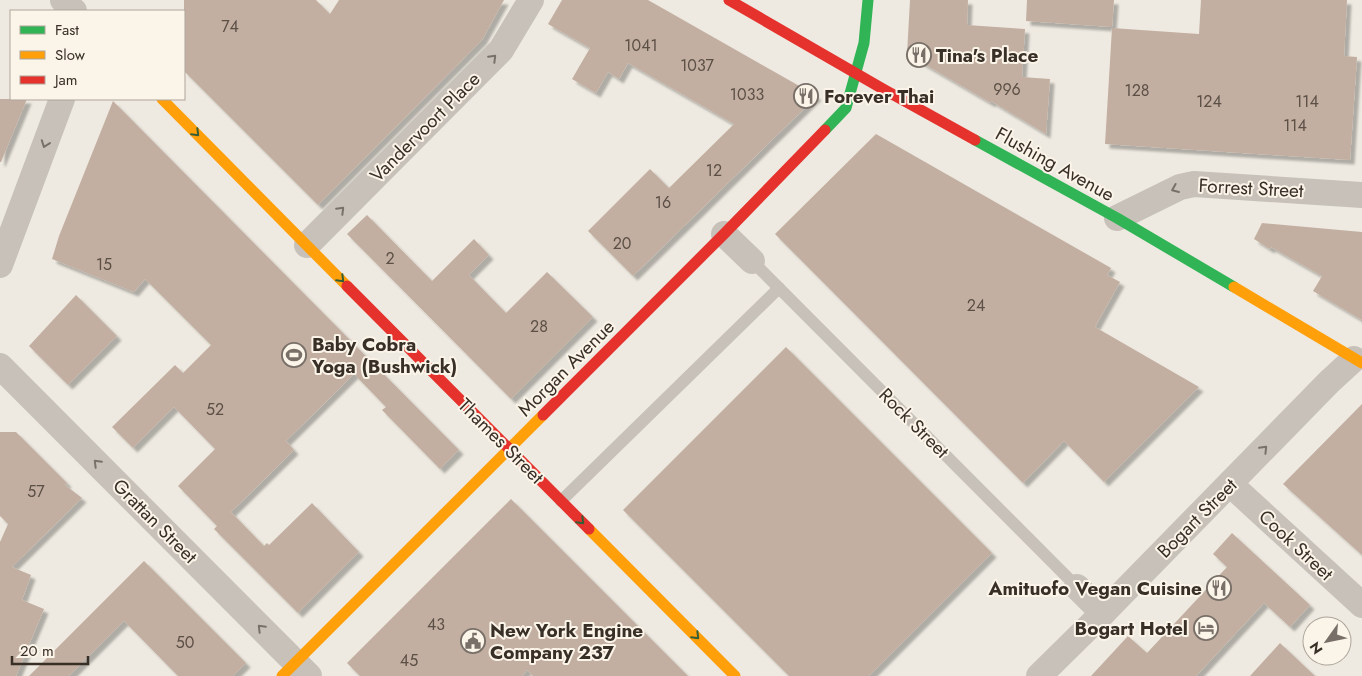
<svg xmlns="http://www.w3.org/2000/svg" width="1362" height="676" viewBox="0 0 1362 676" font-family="Jost,sans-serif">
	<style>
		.building { fill: #c3afa1; filter: url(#shadow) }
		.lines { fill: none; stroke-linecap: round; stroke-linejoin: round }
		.lane { stroke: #c7c1ba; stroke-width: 12 }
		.street { stroke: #c7c1ba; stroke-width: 26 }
		.fast { stroke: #30b455; stroke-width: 11 }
		.slow { stroke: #ff9f0a; stroke-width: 11 }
		.jam { stroke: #e5322d; stroke-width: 11 }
		.oneway { stroke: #787169 }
		.oneway2 { stroke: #355e37 }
		.labels { text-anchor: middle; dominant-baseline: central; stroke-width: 4; stroke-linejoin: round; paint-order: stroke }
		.number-label { font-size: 16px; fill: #5b4f46 }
		.poi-label { font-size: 19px; font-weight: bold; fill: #382f27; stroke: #fbf4e8; text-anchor: start }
		.street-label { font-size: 19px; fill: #382f27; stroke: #fbf4e8 }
	</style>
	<defs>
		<filter id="shadow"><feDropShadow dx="4.5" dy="4.5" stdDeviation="1" flood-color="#0004"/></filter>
	</defs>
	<rect width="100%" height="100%" fill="#eeeae1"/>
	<g class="building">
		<polygon points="184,0 316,0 330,14 339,0 504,0 482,40 318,205 184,71"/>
		<polygon points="562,0 648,0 817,96 633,276 588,231 650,169 669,188 734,124 628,63 619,79 608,72 596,93 572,79 590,48 548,24"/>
		<polygon points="910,0 968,0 967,25 1025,29 1022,77 1050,79 1046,134 991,101 991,103 907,54"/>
		<polygon points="1027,0 1114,0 1112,27 1026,21"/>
		<polygon points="1201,0 1347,0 1344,56 1357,57 1350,160 1105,144 1112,28 1199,34"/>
		<polygon points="0,99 27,99 1,162 0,162"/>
		<polygon points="113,101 459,450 440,469 382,410 386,407 354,374 286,441 294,450 231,512 264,546 267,543 269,545 312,503 359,552 298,613 214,529 217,526 178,486 215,449 174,407 133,448 112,427 175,365 183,373 211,345 145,279 134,292 52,259 59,236"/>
		<polygon points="876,134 1111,268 1107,275 1120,282 1095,327 1199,387 1104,482 1064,441 1023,483 775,234"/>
		<polygon points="367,215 432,281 474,239 489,255 469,275 506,313 547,272 593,317 511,399 347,234"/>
		<polygon points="1262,223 1362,232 1362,320 1313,291 1322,276 1271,247 1270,249 1254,239"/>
		<polygon points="76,295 117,336 68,385 29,346"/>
		<polygon points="786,347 992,553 869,676 789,676 623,510"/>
		<polygon points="1362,404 1362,555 1283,484"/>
		<polygon points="0,432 16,432 67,483 65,485 82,498 12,567 31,575 22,600 44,609 16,676 0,676 0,542 8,524 0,516"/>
		<polygon points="511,499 688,676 533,676 527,670 522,676 360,676 347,663"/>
		<polygon points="1232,533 1310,605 1290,627 1264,603 1196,676 1091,676 1128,636 1147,653 1227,567 1213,554"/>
		<polygon points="144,561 246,663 233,676 178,676 124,621 69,676 29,676"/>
		<polygon points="1280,643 1315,676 1250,676"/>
	</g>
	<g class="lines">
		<g class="lane">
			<polyline points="752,261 1077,587"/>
			<polyline points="561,501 779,288"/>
		</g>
		<g class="street">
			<polyline points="63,0 74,11"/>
			<polyline points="1117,218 1180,187 1194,184 1362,195"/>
			<polyline points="724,234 752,261"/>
			<polyline points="307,245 501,50 531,0"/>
			<polyline points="0,265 62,99"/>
			<polyline points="0,366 309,676"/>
			<polyline points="1230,484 1362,605"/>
			<polyline points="1077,587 1103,613"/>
			<polyline points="1039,676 1103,613 1329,382 1354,359"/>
		</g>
		<g class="fast">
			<polyline points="825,130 846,108 864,43 868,0"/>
			<polyline points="975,140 1117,218 1234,287"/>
		</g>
		<g class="slow">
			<polyline points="162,99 347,286"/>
			<polyline points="1234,287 1362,363"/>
			<polyline points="589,529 735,676"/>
			<polyline points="282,676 543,415"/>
		</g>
		<g class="jam">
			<polyline points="729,0 883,89 975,140"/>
			<polyline points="347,286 589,529"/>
			<polyline points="543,415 724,234 825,130"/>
		</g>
	</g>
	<defs><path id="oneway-chevron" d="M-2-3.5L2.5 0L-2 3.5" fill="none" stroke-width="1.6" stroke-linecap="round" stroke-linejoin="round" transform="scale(1.25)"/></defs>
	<g class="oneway">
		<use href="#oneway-chevron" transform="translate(493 58) rotate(-45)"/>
		<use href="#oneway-chevron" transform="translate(45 144) rotate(110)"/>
		<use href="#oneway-chevron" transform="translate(1175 189) rotate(157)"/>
		<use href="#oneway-chevron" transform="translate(341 210) rotate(-45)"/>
		<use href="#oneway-chevron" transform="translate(1264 449) rotate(-46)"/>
		<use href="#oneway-chevron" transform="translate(97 463) rotate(-135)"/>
		<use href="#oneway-chevron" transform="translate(261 628) rotate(-135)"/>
	</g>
	<g class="oneway2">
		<use href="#oneway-chevron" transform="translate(196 133) rotate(45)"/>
		<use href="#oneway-chevron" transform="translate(341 279) rotate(45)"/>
		<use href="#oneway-chevron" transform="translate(581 521) rotate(45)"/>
		<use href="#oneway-chevron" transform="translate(696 636) rotate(45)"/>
	</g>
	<defs>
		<symbol id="restaurant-ring" viewBox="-11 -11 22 22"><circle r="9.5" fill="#fbf4e8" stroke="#787068" stroke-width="1.5"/><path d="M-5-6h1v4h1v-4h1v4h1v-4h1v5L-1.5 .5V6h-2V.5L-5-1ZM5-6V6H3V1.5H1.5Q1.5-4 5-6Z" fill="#787068"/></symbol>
		<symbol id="stadium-ring" viewBox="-11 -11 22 22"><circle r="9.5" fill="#fbf4e8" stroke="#787068" stroke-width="1.5"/><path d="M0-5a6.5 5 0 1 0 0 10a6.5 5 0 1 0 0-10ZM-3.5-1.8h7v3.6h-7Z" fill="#787068"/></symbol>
		<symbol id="hotel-ring" viewBox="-11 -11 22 22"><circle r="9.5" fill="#fbf4e8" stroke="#787068" stroke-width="1.5"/><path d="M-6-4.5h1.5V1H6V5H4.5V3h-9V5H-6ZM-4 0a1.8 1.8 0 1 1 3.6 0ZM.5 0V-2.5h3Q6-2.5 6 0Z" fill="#787068"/></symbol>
		<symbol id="civic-ring" viewBox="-11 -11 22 22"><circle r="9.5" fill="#fbf4e8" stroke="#787068" stroke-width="1.5"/><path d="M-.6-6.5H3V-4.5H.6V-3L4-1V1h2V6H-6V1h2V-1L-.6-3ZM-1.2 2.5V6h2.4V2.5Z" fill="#787068"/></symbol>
	</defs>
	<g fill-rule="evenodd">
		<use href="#restaurant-ring" x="905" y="41" width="28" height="28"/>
		<use href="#restaurant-ring" x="792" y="82" width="28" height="28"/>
		<use href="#stadium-ring" x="280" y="341" width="28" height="28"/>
		<use href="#restaurant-ring" x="1205" y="574" width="28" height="28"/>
		<use href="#hotel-ring" x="1192" y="614" width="28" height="28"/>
		<use href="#civic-ring" x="459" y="627" width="28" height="28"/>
	</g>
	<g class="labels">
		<g class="number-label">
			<text x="230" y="26">74</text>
			<text x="641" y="45">1041</text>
			<text x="697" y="65">1037</text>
			<text x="1007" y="89">996</text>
			<text x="1137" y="90">128</text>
			<text x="747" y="94">1033</text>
			<text x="1209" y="101">124</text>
			<text x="1307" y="101">114</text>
			<text x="1295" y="125">114</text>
			<text x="714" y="170">12</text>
			<text x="663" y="202">16</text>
			<text x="622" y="243">20</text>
			<text x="390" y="258">2</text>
			<text x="104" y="264">15</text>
			<text x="976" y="305">24</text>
			<text x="539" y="326">28</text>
			<text x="215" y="409">52</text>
			<text x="36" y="491">57</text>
			<text x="436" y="624">43</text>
			<text x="185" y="642">50</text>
			<text x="409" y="660">45</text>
		</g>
		<g class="poi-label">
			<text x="936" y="55">Tina's Place</text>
			<text x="824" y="96">Forever Thai</text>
			<text x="312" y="344">Baby Cobra<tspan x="312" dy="22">Yoga (Bushwick)</tspan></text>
			<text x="1202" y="588" text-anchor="end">Amituofo Vegan Cuisine</text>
			<text x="1188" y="628" text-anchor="end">Bogart Hotel</text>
			<text x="490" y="630">New York Engine<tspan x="490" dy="22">Company 237</tspan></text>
		</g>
		<g class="street-label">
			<text transform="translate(425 127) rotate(-45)">Vandervoort Place</text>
			<text transform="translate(1055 164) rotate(29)">Flushing Avenue</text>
			<text transform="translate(1251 188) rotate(3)">Forrest Street</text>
			<text transform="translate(566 368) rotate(-45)">Morgan Avenue</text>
			<text transform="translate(914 423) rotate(45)">Rock Street</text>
			<text transform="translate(501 441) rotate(45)">Thames Street</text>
			<text transform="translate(1197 518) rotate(-45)">Bogart Street</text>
			<text transform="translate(155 521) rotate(45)">Grattan Street</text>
			<text transform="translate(1296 545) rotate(43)">Cook Street</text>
		</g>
	</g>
	<rect x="10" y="10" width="175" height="90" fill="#fbf4e8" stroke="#ada59b"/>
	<rect x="20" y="26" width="25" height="8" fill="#30b455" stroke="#ada59b"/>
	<text x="55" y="35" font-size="15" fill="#382f27">Fast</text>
	<rect x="20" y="51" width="25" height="8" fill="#ff9f0a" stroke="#ada59b"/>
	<text x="55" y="60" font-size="15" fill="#382f27">Slow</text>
	<rect x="20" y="76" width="25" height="8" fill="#e5322d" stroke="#ada59b"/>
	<text x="55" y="85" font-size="15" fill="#382f27">Jam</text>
	<g transform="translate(1327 641) rotate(237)"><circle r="24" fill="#fbf4e8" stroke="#ada59b"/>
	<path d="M0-4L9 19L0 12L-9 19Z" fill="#787068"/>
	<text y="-8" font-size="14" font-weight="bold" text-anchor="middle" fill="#382f27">N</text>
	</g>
	<path d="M12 656v8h76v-8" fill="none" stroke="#382f27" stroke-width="2.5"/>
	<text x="20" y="656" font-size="15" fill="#382f27" stroke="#fbf4e8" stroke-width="4" paint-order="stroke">20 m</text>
</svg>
